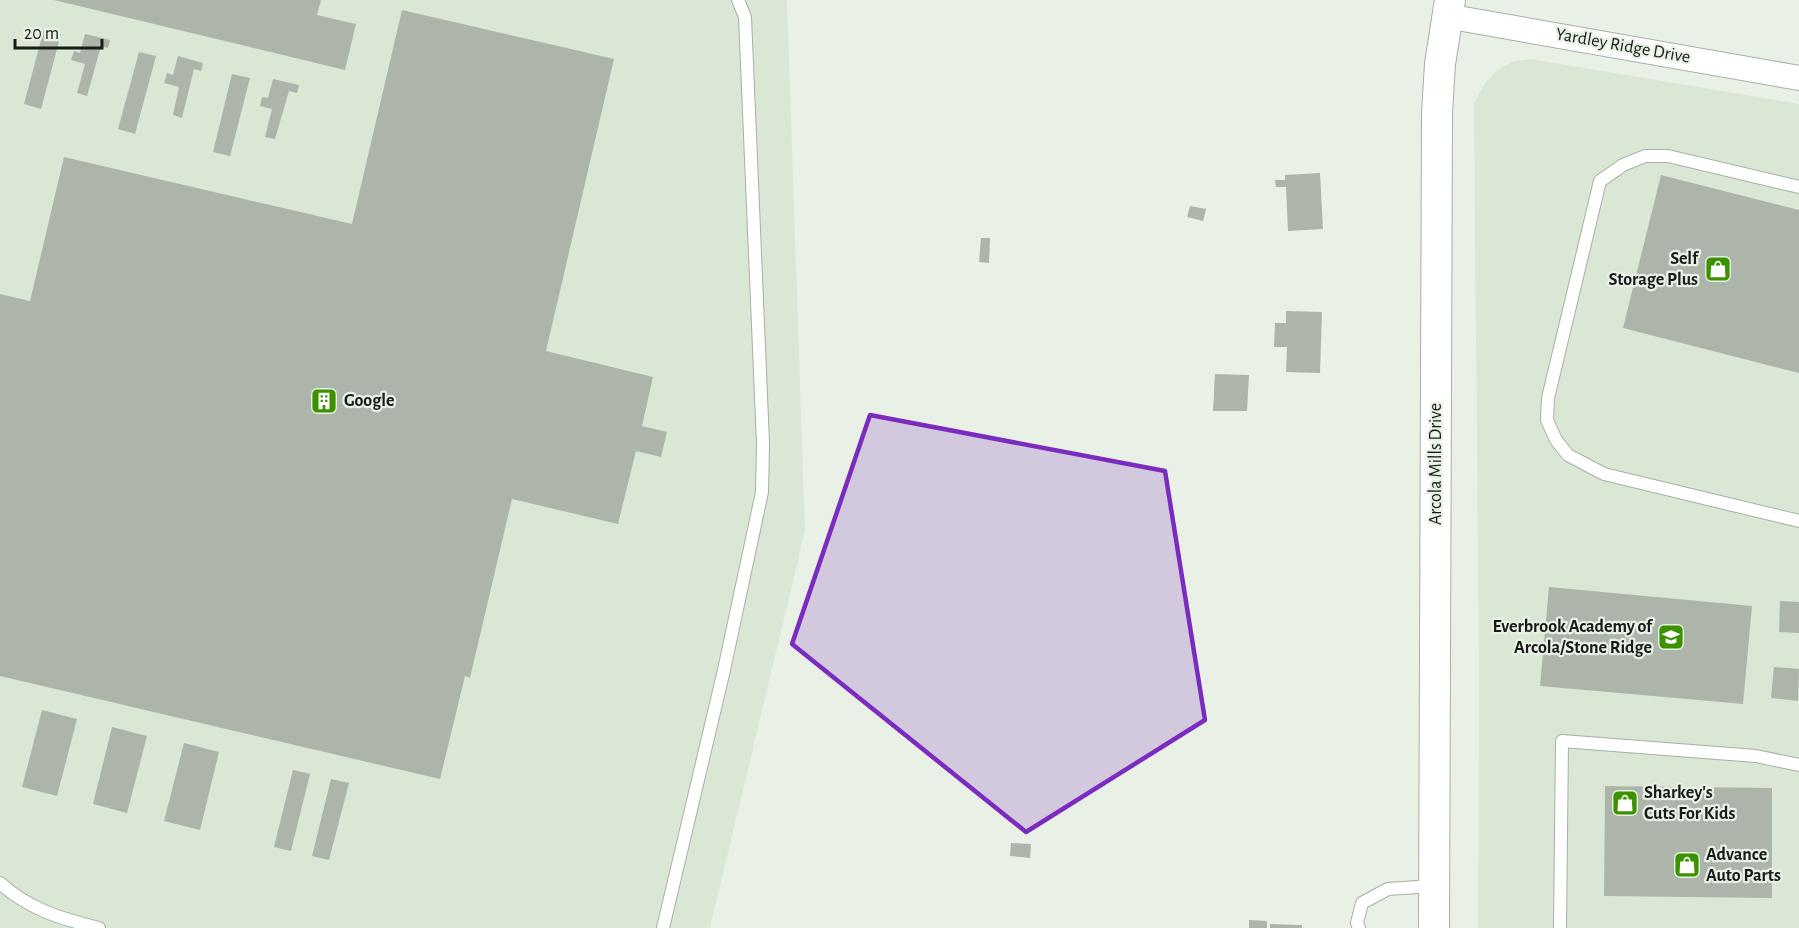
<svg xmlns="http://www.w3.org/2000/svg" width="1799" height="928" viewBox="0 0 1799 928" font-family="'Alegreya Sans',sans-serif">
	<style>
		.built { fill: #dae7d5 }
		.building { fill: #adb5aa }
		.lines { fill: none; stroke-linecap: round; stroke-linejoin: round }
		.service-casing { stroke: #a8afa5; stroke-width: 14 }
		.minor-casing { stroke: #a8afa5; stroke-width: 26 }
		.tertiary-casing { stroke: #a8afa5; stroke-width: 32 }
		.service { stroke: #fff; stroke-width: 12 }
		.minor { stroke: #fff; stroke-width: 24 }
		.tertiary { stroke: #fff; stroke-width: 30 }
		.marked { fill: #7b2cbf; fill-opacity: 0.2; stroke: #7b2cbf; stroke-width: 4.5; stroke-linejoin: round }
		.labels { text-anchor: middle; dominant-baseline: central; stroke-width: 4.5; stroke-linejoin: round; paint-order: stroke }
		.street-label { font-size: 18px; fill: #181b17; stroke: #e9f1e6 }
		.poi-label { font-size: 18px; font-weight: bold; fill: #181b17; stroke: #e9f1e6; text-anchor: start }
	</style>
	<rect width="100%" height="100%" fill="#e9f1e6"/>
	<g class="built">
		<polygon points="0,0 787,0 805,531 710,928 0,928"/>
		<polygon points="1531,59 1799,104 1799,928 1478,928 1479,687 1474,103 1485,83 1496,71 1514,61"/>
	</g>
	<g class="building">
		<polygon points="54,0 321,0 317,15 356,24 345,70"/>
		<polygon points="402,10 614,59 546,351 653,377 642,426 667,432 661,457 636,451 618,524 512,499 470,678 465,676 440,779 0,676 0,294 30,301 64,157 352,224"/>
		<polygon points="44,29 61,34 41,109 24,104"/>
		<polygon points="85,34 110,40 108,48 101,46 87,96 77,93 85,64 71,60 74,51 80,53"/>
		<polygon points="139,52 156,56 135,134 118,129"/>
		<polygon points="178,56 203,63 201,71 194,69 182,118 173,115 179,87 164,83 167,73 173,75"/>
		<polygon points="232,74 250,78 230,156 213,152"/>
		<polygon points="273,79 299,85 297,93 289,91 275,139 265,137 272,109 260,106 262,97 268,98"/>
		<polygon points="1320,173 1323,229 1288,231 1286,187 1276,187 1275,180 1285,180 1285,175"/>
		<polygon points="1661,175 1799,210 1799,373 1623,328"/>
		<polygon points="1190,206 1206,209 1203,221 1187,217"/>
		<polygon points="981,238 990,238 989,263 979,262"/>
		<polygon points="1286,311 1322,312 1320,373 1286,372 1287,347 1274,347 1275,323 1286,323"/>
		<polygon points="1215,374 1249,375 1247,411 1213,411"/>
		<polygon points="1549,587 1752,606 1743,704 1540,686"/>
		<polygon points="1780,601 1799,602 1799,633 1779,632"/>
		<polygon points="1774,667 1799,669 1798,701 1771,698"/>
		<polygon points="42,710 77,719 57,796 22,787"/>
		<polygon points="112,727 147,736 127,813 93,804"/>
		<polygon points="184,743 219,752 200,830 164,821"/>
		<polygon points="293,770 310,774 291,851 274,847"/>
		<polygon points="331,779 349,783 329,860 312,856"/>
		<polygon points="1605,786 1772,788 1772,898 1604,896"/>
		<polygon points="1011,843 1031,844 1030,858 1010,856"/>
		<polygon points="1249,920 1267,921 1267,928 1249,928"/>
		<polygon points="1270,924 1302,925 1302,928 1270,928"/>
	</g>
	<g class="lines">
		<defs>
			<g id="service">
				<polyline points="1799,187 1668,156 1645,156 1623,165 1600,181 1548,398 1547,420 1556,440 1568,455 1604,474 1799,521"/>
				<path d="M0,883C28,909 62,919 99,928"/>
				<polyline points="663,928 724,670 762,492 763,443 745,17 738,0"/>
				<polyline points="1359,928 1357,923 1362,903 1388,889 1433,886"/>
				<polyline points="1560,928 1562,741 1756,756 1799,765"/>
			</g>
			<polyline id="minor" points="1446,16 1799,78"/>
			<polyline id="tertiary" points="1434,928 1437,113 1440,64 1450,0"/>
		</defs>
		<use href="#service" class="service-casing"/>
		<use href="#minor" class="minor-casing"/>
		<use href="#tertiary" class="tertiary-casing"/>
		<use href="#service" class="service"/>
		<use href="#minor" class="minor"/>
		<use href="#tertiary" class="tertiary"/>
	</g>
	<path class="marked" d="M870,415L1165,471L1205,720L1026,832L792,644Z"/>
	<defs>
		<symbol id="shop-square" viewBox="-11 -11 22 22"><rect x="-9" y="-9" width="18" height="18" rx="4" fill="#3b9200" stroke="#e9f1e6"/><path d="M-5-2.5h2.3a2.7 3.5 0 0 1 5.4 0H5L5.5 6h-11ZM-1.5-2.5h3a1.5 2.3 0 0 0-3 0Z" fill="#fff"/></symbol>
		<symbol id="building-square" viewBox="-11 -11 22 22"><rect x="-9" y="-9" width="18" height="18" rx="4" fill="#3b9200" stroke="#e9f1e6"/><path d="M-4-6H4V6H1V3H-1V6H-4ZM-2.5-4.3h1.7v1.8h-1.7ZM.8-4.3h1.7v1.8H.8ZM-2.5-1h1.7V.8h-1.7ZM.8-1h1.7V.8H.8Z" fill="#fff"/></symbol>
		<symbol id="school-square" viewBox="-11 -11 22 22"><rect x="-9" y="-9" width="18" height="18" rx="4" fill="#3b9200" stroke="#e9f1e6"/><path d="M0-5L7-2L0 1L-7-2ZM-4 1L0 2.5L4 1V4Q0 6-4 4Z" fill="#fff"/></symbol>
	</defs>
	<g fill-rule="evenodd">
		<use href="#shop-square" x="1703" y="254" width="30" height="30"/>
		<use href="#building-square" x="309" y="386" width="30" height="30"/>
		<use href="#school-square" x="1656" y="622" width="30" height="30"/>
		<use href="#shop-square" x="1610" y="788" width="30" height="30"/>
		<use href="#shop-square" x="1672" y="850" width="30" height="30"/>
	</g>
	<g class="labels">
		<g class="street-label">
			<text transform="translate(1623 46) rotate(10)">Yardley Ridge Drive</text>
			<text transform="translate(1436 464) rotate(-90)">Arcola Mills Drive</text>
		</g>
		<g class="poi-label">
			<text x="1698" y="259" text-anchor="end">Self<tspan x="1698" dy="21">Storage Plus</tspan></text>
			<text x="344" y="401">Google</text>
			<text x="1652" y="627" text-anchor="end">Everbrook Academy of<tspan x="1652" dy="21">Arcola/Stone Ridge</tspan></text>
			<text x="1644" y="793">Sharkey's<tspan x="1644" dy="21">Cuts For Kids</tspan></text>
			<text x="1706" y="855">Advance<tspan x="1706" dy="21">Auto Parts</tspan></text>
		</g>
	</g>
	<path d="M15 39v9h87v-9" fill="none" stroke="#181b17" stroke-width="3"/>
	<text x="24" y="39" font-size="18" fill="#181b17" stroke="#e9f1e6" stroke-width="4.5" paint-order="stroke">20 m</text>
</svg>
